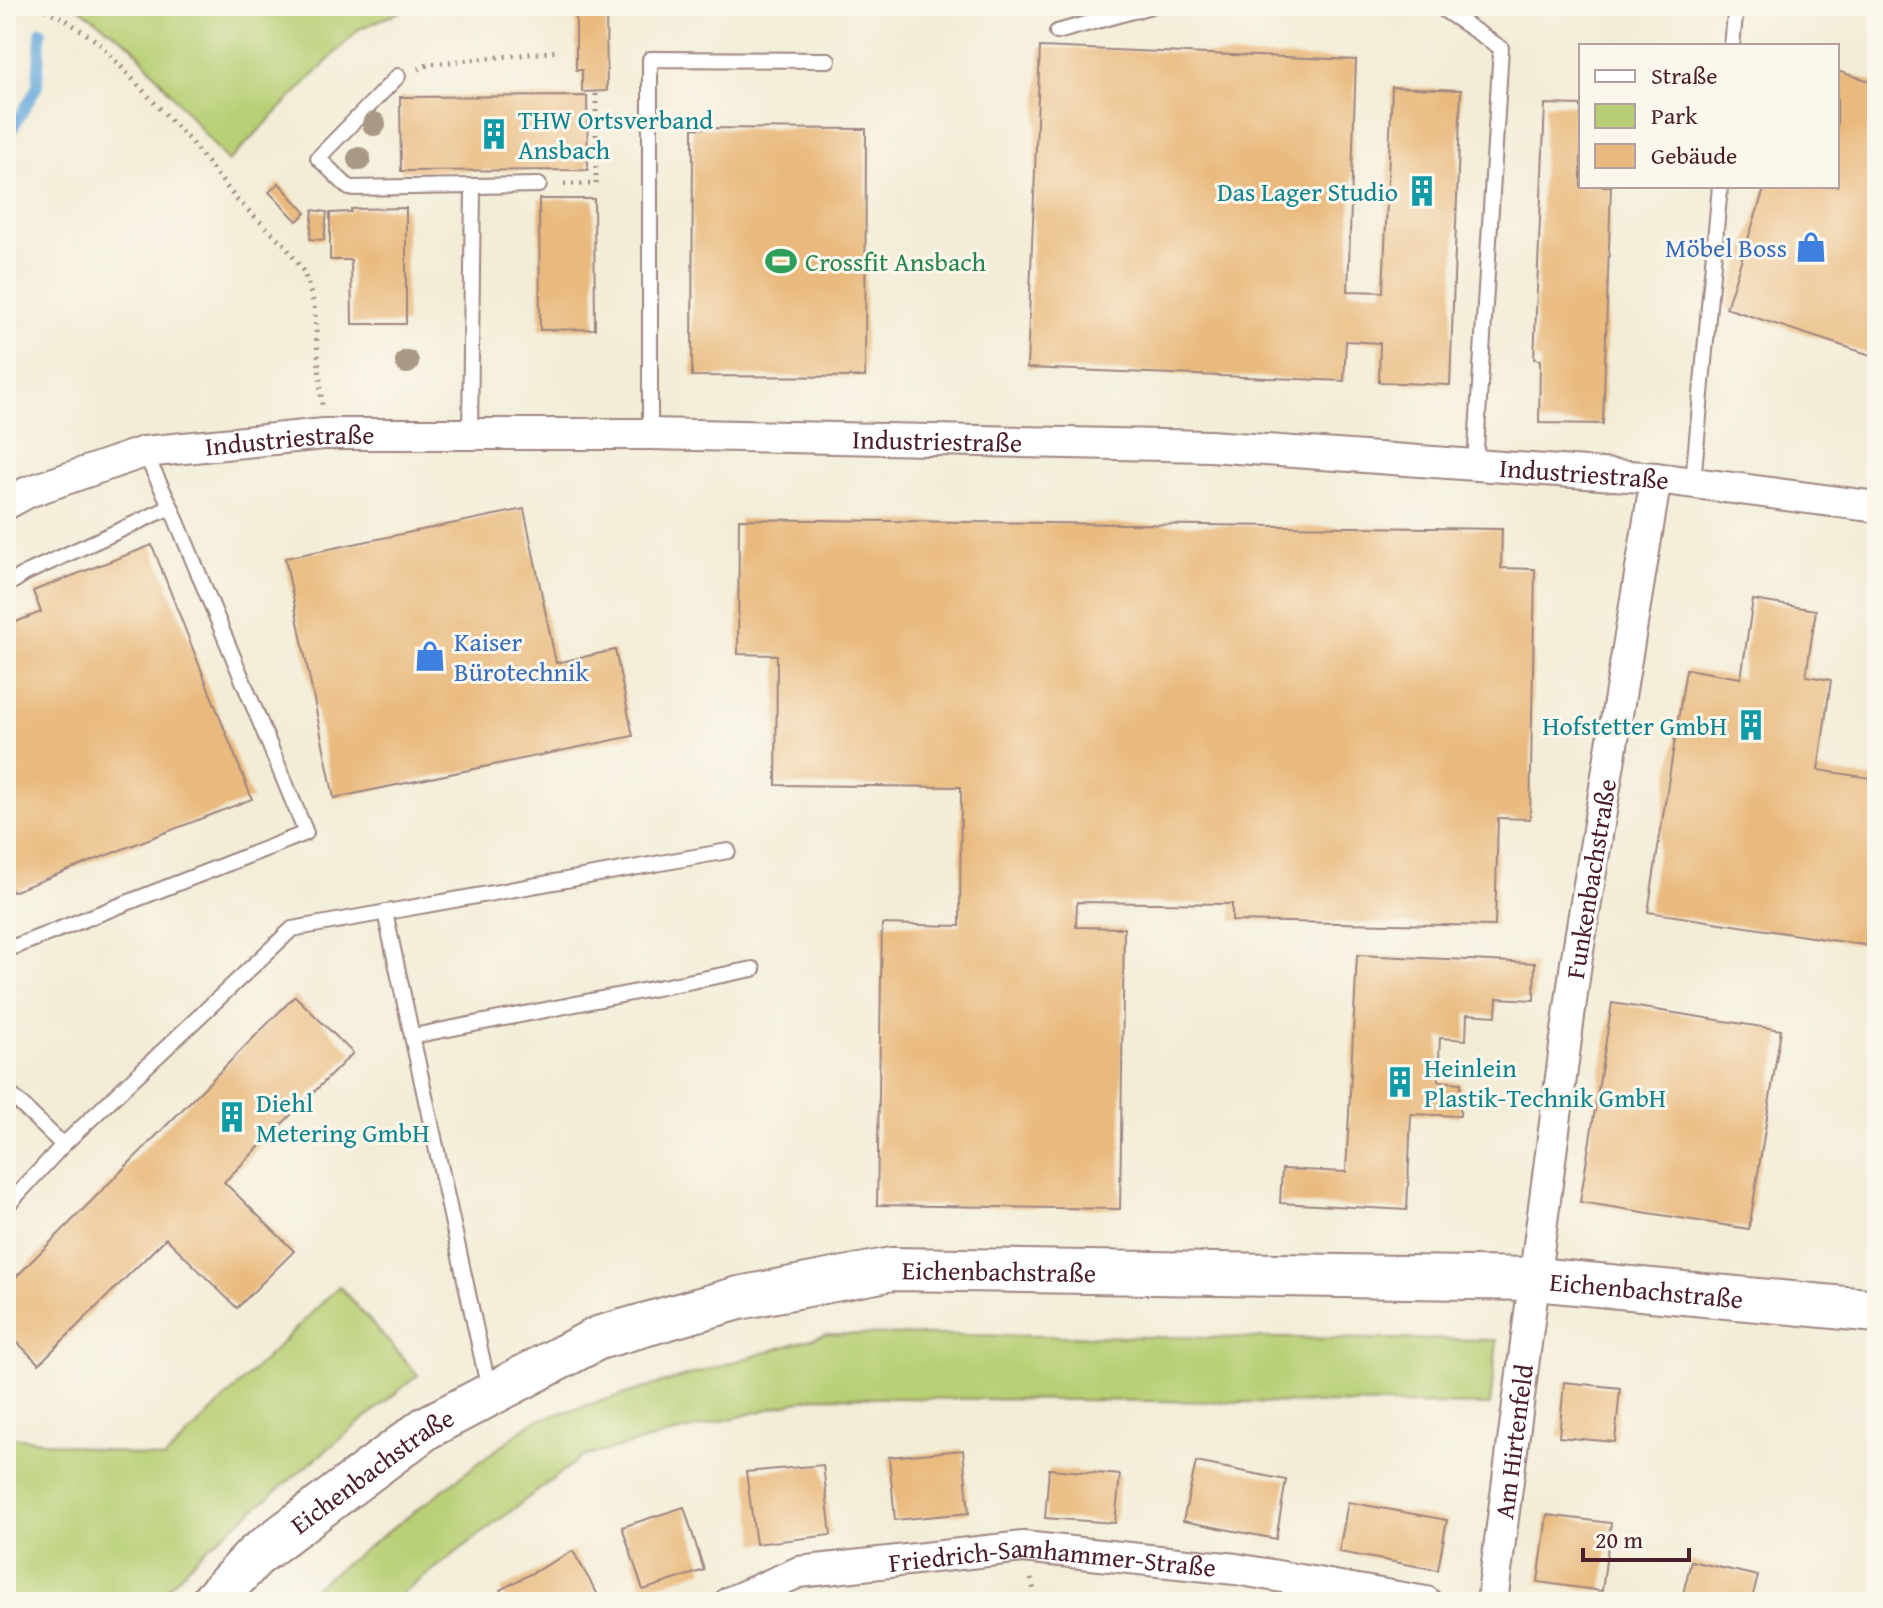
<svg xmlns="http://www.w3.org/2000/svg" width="1883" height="1608" viewBox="0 0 1883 1608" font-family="'Gentium Book Plus',serif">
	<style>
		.green { fill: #b7cf74; stroke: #807750; stroke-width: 2 }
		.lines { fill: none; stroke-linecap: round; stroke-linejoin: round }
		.stream { stroke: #67a9db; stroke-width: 11 }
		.building { fill: #e9b97d }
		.lane-casing { stroke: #9e8681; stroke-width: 18 }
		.street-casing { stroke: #9e8681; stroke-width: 34 }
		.secondary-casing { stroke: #9e8681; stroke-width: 46 }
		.path { stroke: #9e8681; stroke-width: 5; stroke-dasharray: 2 6; stroke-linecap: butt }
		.lane { stroke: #fff; stroke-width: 14 }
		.street { stroke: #fff; stroke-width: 30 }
		.secondary { stroke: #fff; stroke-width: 42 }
		.tree { fill: #a89984 }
		.labels { text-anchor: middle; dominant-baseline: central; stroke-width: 6; stroke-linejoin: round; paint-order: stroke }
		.culture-label { font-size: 26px; fill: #0d838f; stroke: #fbf7ec; text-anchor: start }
		.shop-label { font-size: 26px; fill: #366cbe; stroke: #fbf7ec; text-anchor: end }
		.leisure-label { font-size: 26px; fill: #27864d; stroke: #fbf7ec; text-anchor: start }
		.street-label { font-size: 26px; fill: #4a1f2b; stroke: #fbf7ec }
	</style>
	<rect width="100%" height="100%" fill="#fbf7ec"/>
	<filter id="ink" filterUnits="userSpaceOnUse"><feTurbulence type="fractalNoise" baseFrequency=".0125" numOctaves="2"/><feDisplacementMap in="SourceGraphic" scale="16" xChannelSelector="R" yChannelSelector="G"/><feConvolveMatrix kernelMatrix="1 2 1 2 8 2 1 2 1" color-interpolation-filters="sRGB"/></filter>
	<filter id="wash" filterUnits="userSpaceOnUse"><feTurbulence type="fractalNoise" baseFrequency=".006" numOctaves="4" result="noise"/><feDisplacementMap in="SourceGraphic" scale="32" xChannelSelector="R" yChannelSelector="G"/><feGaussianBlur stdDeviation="1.8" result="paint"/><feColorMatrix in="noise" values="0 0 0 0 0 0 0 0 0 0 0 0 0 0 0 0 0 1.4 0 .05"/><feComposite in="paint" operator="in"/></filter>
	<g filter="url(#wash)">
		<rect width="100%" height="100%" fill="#f3edd7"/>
		<g class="green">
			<polygon points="76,6 429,6 404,10 359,29 228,162 132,46"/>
			<polygon points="339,1286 418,1375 202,1552 155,1602 6,1602 6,1436 164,1459"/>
			<polygon points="827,1334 1497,1340 1490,1405 816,1397 582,1457 391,1602 295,1602 534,1421"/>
		</g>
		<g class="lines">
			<polyline class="stream" points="6,140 37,87 41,31"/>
		</g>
		<g id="blocks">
			<g class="building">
				<polygon points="576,6 606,6 607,91 582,92 582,70 576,70"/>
				<polygon points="1040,47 1356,60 1348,291 1383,292 1392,87 1461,90 1450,385 1379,382 1380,343 1346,341 1344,381 1027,368"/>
				<polygon points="1837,71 1877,83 1877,357 1726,308 1765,186 1837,186"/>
				<polygon points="587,96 588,170 401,171 400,97"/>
				<polygon points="1545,104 1581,105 1581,186 1611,186 1603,424 1539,423 1540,360 1534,359"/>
				<polygon points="693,128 866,129 865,377 692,376"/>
				<polygon points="279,183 306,213 297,221 269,192"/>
				<polygon points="539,199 594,199 595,329 540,330"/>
				<polygon points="406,208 406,324 352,324 351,260 330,260 330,213 351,212 351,209"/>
				<polygon points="313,210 327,212 324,240 310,239"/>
				<polygon points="524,509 556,663 615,650 633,736 334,798 285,558"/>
				<polygon points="739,519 1502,529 1501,568 1535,569 1530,819 1498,818 1495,926 1232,921 1232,904 1077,902 1076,927 1124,928 1120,1209 877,1205 882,924 960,926 961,787 776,785 777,655 738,654"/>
				<polygon points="152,545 252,799 12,892 6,877 6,626 41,612 33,591"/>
				<polygon points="1753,600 1816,610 1806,676 1831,680 1818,770 1877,779 1877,947 1648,912 1686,669 1741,678"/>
				<polygon points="1357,955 1535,963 1534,1000 1497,998 1496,1016 1467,1014 1466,1040 1440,1038 1438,1081 1461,1083 1460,1116 1411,1114 1407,1210 1280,1203 1282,1169 1346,1172"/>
				<polygon points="295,996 353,1053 224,1182 294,1251 237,1308 166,1238 39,1364 6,1331 6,1287"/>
				<polygon points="1612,1003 1781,1030 1749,1229 1580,1202"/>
				<polygon points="1564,1382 1620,1388 1615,1442 1559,1437"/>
				<polygon points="963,1450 969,1513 895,1520 889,1457"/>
				<polygon points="1196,1462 1286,1480 1276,1539 1183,1521"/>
				<polygon points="823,1465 831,1535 756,1544 746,1472"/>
				<polygon points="1049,1469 1120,1475 1115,1523 1045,1518"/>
				<polygon points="1348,1502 1447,1520 1438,1570 1339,1552"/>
				<polygon points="684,1507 704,1570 643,1590 622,1527"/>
				<polygon points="1547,1515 1611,1523 1602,1591 1538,1582"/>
				<polygon points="573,1551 602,1602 507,1602 500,1590"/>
				<polygon points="1691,1561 1758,1576 1751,1602 1681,1602"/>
			</g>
		</g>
	</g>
	<g filter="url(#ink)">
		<use href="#blocks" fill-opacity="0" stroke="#9e8681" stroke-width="2"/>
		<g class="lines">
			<defs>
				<g id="lane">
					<polyline points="1438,6 1501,48 1475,465"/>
					<polyline points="1057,32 1151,6"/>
					<polyline points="1732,46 1736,6"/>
					<polyline points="398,76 318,158 349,188 539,185"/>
					<polyline points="470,434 473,186"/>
					<polyline points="650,434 650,59 828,60"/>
					<polyline points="1693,482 1720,186"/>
					<polyline points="6,586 26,573 171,507"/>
					<polyline points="385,912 489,1390"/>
					<polyline points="6,950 306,833 171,507 144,452"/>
					<polyline points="413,1036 753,969"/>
					<polyline points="6,1090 63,1145"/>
					<polyline points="6,1207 63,1145 292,929 728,851"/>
				</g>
				<g id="street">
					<path id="s1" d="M6,504L28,492L144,452L324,434H650L1210,446L1656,478L1877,507"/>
					<path id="s2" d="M730,1602L799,1572L1023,1547L1236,1569L1426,1602"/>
					<path id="s3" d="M1492,1602L1576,963L1656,478"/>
				</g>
				<g id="secondary">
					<path id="s4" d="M212,1602L255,1556L426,1428L598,1338L739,1298L892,1269L1534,1279L1877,1311"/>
				</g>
			</defs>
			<use href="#lane" class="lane-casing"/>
			<use href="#street" class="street-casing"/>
			<use href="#secondary" class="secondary-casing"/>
			<g class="path">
				<polyline points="38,6 63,18 98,42 190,141 237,200 284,244 304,272 314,304 322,405"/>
				<polyline points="418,69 430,64 559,51"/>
				<polyline points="564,184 596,184 596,94"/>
				<polyline points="1031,1579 1037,1602"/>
			</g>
			<use href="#lane" class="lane"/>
			<use href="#street" class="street"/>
			<use href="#secondary" class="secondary"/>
		</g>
		<g class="tree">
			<circle cx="374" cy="124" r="12"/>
			<circle cx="359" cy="159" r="12"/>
			<circle cx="407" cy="362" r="12"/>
		</g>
	</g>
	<defs>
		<symbol id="building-bare" viewBox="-9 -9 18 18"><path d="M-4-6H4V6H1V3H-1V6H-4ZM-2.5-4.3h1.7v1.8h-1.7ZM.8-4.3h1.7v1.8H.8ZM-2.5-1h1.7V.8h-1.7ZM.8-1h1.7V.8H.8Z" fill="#0f9aa8" stroke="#fbf7ec" stroke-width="2.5" paint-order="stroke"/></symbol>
		<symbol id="shop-bare" viewBox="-9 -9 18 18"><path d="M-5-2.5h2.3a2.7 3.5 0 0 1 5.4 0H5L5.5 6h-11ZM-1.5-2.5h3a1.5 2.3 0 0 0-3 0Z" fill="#3f7fe0" stroke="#fbf7ec" stroke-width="2.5" paint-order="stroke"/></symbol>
		<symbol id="stadium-bare" viewBox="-9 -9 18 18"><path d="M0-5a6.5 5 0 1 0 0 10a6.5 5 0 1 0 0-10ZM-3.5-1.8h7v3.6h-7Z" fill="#2e9e5b" stroke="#fbf7ec" stroke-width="2.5" paint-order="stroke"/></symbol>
	</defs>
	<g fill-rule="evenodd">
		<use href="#building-bare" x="472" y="112" width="44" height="44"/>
		<use href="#building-bare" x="1400" y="169" width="44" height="44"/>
		<use href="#shop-bare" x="1789" y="225" width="44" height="44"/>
		<use href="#stadium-bare" x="759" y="239" width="44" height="44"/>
		<use href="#shop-bare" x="408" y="634" width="44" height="44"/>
		<use href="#building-bare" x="1729" y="703" width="44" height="44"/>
		<use href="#building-bare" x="1378" y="1060" width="44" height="44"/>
		<use href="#building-bare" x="210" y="1095" width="44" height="44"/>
	</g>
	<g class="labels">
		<g class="culture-label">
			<text x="518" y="119">THW Ortsverband<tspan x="518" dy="30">Ansbach</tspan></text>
			<text x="1398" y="191" text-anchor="end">Das Lager Studio</text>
			<text x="1727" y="725" text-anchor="end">Hofstetter GmbH</text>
			<text x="1424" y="1067">Heinlein<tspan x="1424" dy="30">Plastik-Technik GmbH</tspan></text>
			<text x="256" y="1102">Diehl<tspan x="256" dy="30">Metering GmbH</tspan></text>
		</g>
		<g class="shop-label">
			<text x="1787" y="247">Möbel Boss</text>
			<text x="454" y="641" text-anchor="start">Kaiser<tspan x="454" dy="30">Bürotechnik</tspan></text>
		</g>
		<g class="leisure-label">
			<text x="805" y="261">Crossfit Ansbach</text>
		</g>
		<g class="street-label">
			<text stroke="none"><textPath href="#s1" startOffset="942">Industriestraße</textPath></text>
			<text stroke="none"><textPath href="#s1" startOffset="294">Industriestraße</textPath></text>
			<text stroke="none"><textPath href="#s1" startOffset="1590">Industriestraße</textPath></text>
			<text stroke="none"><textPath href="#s3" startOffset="730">Funkenbachstraße</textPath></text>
			<text stroke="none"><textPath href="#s4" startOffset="880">Eichenbachstraße</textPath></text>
			<text stroke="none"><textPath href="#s4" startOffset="1528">Eichenbachstraße</textPath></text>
			<text stroke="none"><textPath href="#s3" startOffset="162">Am Hirtenfeld</textPath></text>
			<text stroke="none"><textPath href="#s4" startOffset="208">Eichenbachstraße</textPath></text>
			<text stroke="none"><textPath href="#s2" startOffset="330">Friedrich-Samhammer-Straße</textPath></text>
		</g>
	</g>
	<rect width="1883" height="1608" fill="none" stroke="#fbf7ec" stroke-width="32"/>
	<rect x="1579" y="44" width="260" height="144" fill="#fbf7ec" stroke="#b4a19f" stroke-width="2"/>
	<rect x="1595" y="70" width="40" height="12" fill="#ffffff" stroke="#b4a19f" stroke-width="2"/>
	<text x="1651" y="84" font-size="24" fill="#4a1f2b">Straße</text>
	<rect x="1595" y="104" width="40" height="24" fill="#b7cf74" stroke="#b4a19f" stroke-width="2"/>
	<text x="1651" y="124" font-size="24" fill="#4a1f2b">Park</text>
	<rect x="1595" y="144" width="40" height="24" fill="#e9b97d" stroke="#b4a19f" stroke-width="2"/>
	<text x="1651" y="164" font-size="24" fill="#4a1f2b">Gebäude</text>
	<path d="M1583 1548v12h106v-12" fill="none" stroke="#4a1f2b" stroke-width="4"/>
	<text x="1595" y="1548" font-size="24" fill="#4a1f2b" stroke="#fbf7ec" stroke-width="6" paint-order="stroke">20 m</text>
</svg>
